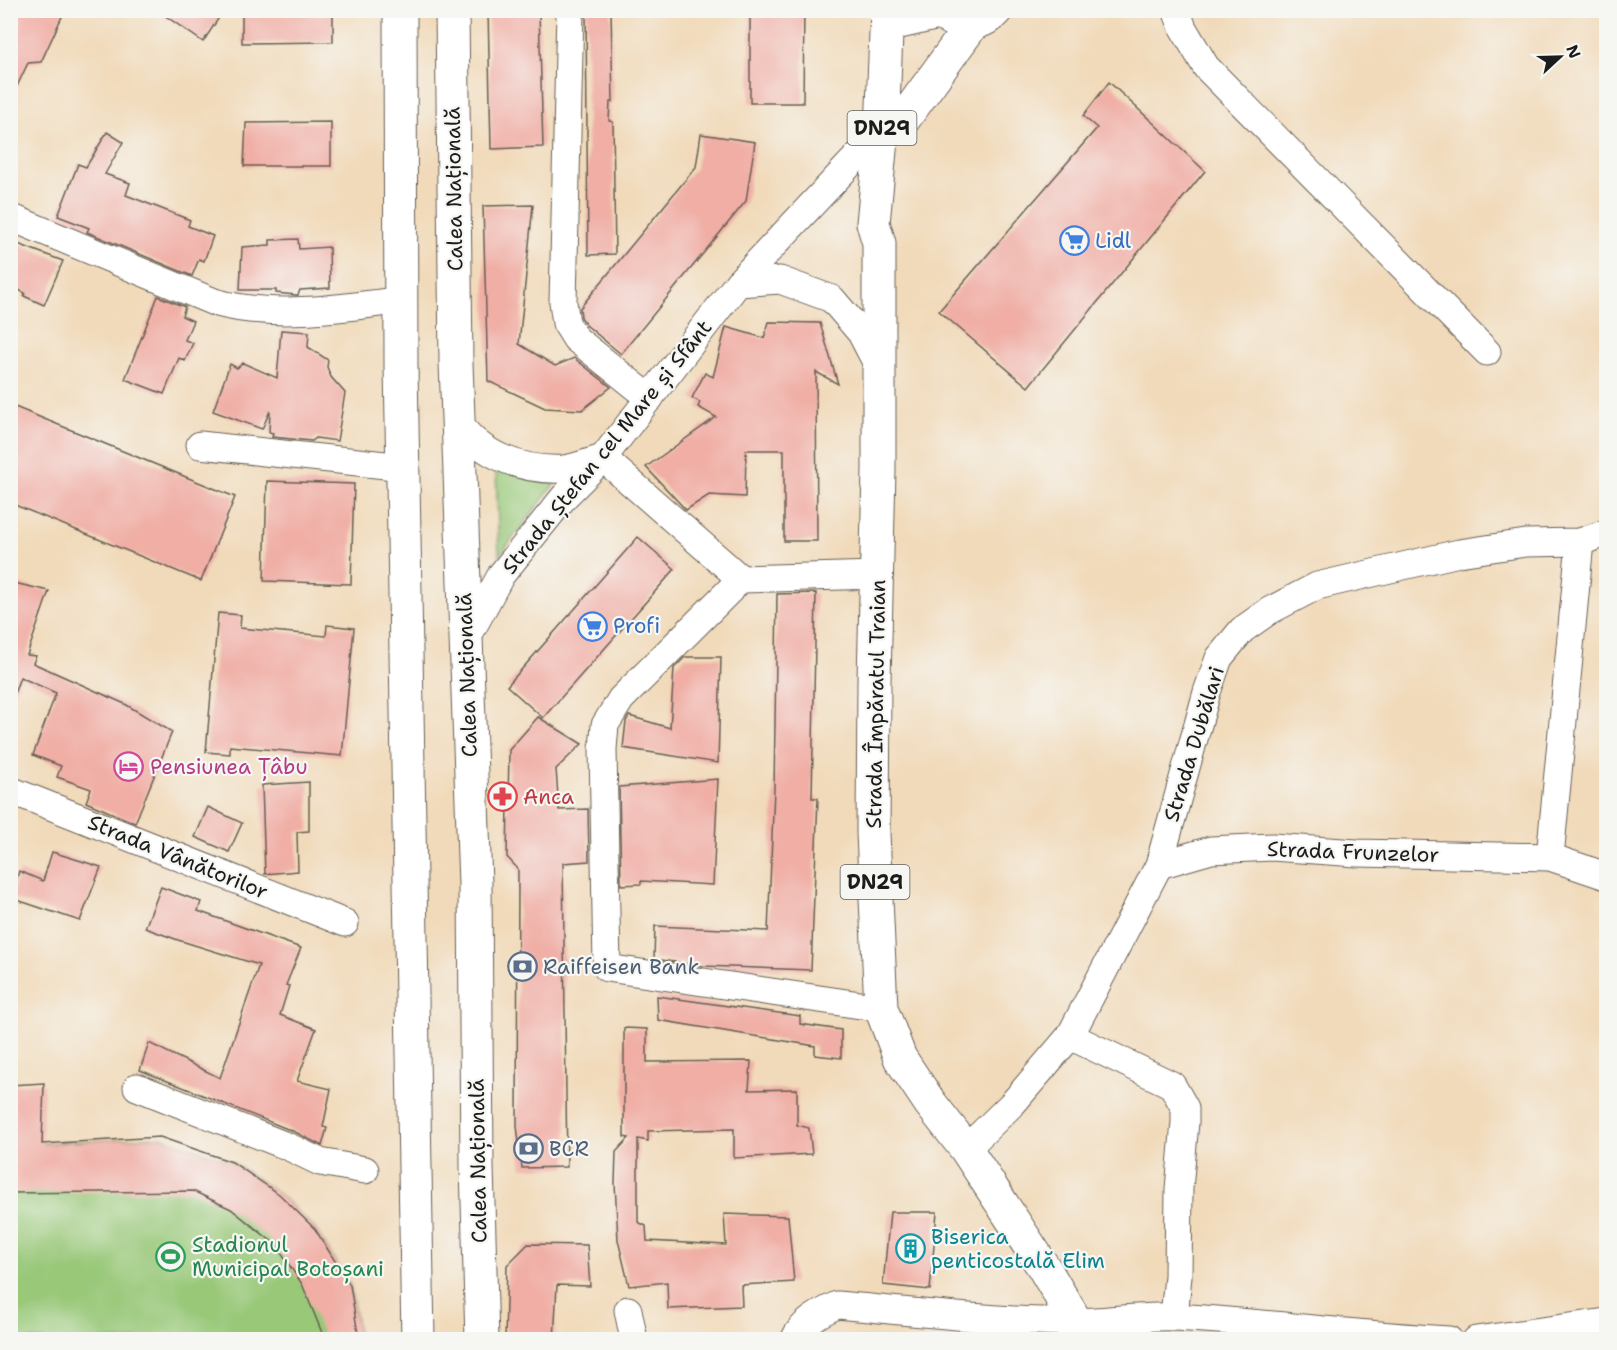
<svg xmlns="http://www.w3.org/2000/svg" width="1617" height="1350" viewBox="0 0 1617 1350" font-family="'Shantell Sans',sans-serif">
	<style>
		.green { fill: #98c878; stroke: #5a724a; stroke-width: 1.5 }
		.building { fill: #f0aea5 }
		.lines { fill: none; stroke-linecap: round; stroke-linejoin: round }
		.minor-casing { stroke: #675e53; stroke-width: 29 }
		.secondary-casing { stroke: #675e53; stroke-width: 35 }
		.primary-casing { stroke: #675e53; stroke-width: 35 }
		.minor { stroke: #fff; stroke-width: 27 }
		.secondary { stroke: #fff; stroke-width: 33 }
		.primary { stroke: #fff; stroke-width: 33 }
		.labels { text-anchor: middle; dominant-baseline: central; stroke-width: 4.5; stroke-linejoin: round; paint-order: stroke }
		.shield { fill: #f6f6f2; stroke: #5d5d5c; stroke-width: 1.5 }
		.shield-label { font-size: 20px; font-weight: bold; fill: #1c1c1c }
		.street-label { font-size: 21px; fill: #1c1c1c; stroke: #f6f6f2 }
		.shop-label { font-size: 21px; fill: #366cbe; stroke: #f6f6f2; text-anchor: start }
		.hotel-label { font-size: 21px; fill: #b23c85; stroke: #f6f6f2; text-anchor: start }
		.health-label { font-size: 21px; fill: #be3a42; stroke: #f6f6f2; text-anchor: start }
		.service-label { font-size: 21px; fill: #4e5e75; stroke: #f6f6f2; text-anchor: start }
		.culture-label { font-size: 21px; fill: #0d838f; stroke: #f6f6f2; text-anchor: start }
		.leisure-label { font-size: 21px; fill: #27864d; stroke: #f6f6f2; text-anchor: start }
	</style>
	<rect width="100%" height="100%" fill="#f6f6f2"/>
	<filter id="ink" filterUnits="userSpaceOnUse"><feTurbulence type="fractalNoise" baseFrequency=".0167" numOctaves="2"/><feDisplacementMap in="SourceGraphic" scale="12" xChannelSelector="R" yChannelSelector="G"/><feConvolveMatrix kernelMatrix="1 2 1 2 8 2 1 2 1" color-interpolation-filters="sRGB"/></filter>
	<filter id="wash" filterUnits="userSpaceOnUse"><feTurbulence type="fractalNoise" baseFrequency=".008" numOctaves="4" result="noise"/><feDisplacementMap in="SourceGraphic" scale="24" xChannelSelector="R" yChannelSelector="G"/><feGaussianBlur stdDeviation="1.35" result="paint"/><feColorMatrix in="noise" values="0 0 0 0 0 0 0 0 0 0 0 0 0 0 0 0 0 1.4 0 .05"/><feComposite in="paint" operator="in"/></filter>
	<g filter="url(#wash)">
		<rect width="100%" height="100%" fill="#f1daba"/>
		<g class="green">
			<polygon points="496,468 555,483 499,556"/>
			<polygon points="160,1137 232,1162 279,1194 315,1229 350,1285 359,1339 11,1340 11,1145"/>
		</g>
		<g id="blocks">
			<g class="building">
				<polygon points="10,10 65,10 41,62 28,63 10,101"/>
				<polygon points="157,10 224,10 203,42"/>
				<polygon points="242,10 333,10 333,42 242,43"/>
				<polygon points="488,10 539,10 543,147 491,149"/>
				<polygon points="586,10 611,10 613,102 610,102 609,121 613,122 615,254 588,255"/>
				<polygon points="750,10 804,10 803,103 750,103"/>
				<polygon points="1109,82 1205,171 1028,387 939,311 1097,128 1083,116"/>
				<polygon points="331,122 331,166 244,166 246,123"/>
				<polygon points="107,132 123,142 105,174 130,183 126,195 190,220 188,226 213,236 204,261 199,259 192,276 87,232 89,228 58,216 78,164 86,167"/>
				<polygon points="701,134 755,142 746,201 621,354 586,325 581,317 580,308 696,167"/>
				<polygon points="533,205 519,344 555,366 574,358 611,387 582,410 545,408 488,381 483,206"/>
				<polygon points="298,239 299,249 329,247 330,288 300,290 298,295 296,295 276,293 276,290 240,290 242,247 270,245 270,240"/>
				<polygon points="10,241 63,261 44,305 24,296 25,293 10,286"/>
				<polygon points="158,296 185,307 182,316 193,321 185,340 193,343 185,361 179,358 164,394 125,379"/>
				<polygon points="769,322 820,323 838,384 816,372 817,541 784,541 784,450 746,450 745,497 709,495 686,510 646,467 716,417 698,407 700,402 692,398 705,373 713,377 726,327 764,338"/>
				<polygon points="281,330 309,332 308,347 328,360 327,367 331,377 345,393 337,441 316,438 312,441 272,437 273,433 269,432 270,411 262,429 213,411 230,364 237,368 243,363 277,378"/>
				<polygon points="10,405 235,497 201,581 10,503"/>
				<polygon points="267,481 354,484 351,584 264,581"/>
				<polygon points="638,537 675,569 543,718 507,686"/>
				<polygon points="10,582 49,591 27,655 36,656 33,663 125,704 172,732 135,823 86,802 91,789 57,777 61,766 33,755 56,693 20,677 14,694 10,693"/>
				<polygon points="816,593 812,798 818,798 811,970 703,966 654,959 655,926 768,931 774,789 777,594"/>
				<polygon points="218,613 241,615 240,628 326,636 327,625 354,628 342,756 230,746 230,754 206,752"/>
				<polygon points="685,657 721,657 718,763 623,748 626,721 629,716 670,728 674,668"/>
				<polygon points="538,717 582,744 556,769 559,810 588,809 589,861 563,863 567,1167 522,1168 517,1126 518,869 507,857 509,750"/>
				<polygon points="718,779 713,885 641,881 641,884 621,885 619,787"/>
				<polygon points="309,782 309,831 297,832 298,871 265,874 262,785"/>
				<polygon points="208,807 242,823 229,852 195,837"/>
				<polygon points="52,852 101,867 80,921 11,898 19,871 43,881"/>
				<polygon points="161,887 201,902 198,911 301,948 286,985 289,986 280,1015 316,1029 297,1081 331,1089 323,1127 327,1128 322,1146 295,1132 140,1070 149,1043 220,1078 259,965 178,940 145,928"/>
				<polygon points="657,996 800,1016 800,1024 841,1030 841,1058 815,1055 815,1046 658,1020"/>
				<polygon points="624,1028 647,1029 647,1062 751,1061 749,1090 797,1089 797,1125 809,1128 812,1154 734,1158 734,1129 648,1131 648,1141 638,1139 638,1222 646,1226 647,1241 726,1245 724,1214 788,1216 794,1282 741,1285 742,1306 668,1309 667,1282 629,1286 618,1240 615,1183 616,1152 629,1138 624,1137"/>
				<polygon points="44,1083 42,1144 160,1137 232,1162 279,1194 315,1229 350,1285 359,1340 325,1340 302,1284 275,1244 231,1209 193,1191 10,1193 10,1085"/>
				<polygon points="890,1212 937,1212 930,1290 883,1285"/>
				<polygon points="528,1244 587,1245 590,1286 557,1285 554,1340 505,1340 507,1265"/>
			</g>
		</g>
	</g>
	<g filter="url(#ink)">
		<use href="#blocks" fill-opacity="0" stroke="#675e53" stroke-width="1.5"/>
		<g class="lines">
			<defs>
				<g id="minor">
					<polyline points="570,10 563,302 566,323 576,339 650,398"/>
					<polyline points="1176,10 1183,28 1206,67 1487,352"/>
					<path d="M10,217L214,302C272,319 342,308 401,300"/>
					<polyline points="738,283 780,280 832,299 861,333 878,366"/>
					<path d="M458,422C481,456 523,471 563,469C576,468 591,461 603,458L741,579L878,575"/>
					<polyline points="200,445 404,467"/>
					<polyline points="741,579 621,699 605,725 603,749 607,968 881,1008"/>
					<polyline points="466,640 501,575 565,496 603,458 738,283 882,130"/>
					<polyline points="10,790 345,923"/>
					<polyline points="1550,857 1580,542"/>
					<polyline points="1159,865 1211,850 1272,847 1357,853 1550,857 1606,876"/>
					<polyline points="1070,1036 1172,1085 1185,1108 1185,1122 1179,1189 1178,1276 1174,1317"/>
					<polyline points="137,1087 289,1147 320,1162 365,1170"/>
					<polyline points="966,1149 1013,1103 1070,1036 1159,865 1207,692 1219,658 1242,630 1269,611 1317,586 1459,553 1526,543 1580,542 1606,533"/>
					<polyline points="628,1310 634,1340"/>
					<path d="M794,1340C802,1322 820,1313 837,1305C915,1312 994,1321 1073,1322C1108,1322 1142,1315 1177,1317C1268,1323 1358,1335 1449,1340"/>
					<polyline points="1476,1340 1606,1322"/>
				</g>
				<g id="secondary">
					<path d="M938,10C954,26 980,28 996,10"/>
					<polyline points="887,25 939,13"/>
					<polyline points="882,130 903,120 974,22"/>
				</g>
				<g id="primary">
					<polyline points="400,10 401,365 418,1340"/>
					<polyline points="452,10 456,363 475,884 477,1167 482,1340"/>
					<polyline points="887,10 882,130 873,223 879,243 879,469 874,681 873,833 881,1008 900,1058 930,1103 966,1149 1044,1268 1076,1322 1083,1340"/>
				</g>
			</defs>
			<use href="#minor" class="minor-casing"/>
			<use href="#secondary" class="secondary-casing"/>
			<use href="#primary" class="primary-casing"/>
			<use href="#minor" class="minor"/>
			<use href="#secondary" class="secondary"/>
			<use href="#primary" class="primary"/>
		</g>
	</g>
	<defs>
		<symbol id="supermarket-ring" viewBox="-11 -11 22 22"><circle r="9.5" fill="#f6f6f2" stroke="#3f7fe0" stroke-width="1.5"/><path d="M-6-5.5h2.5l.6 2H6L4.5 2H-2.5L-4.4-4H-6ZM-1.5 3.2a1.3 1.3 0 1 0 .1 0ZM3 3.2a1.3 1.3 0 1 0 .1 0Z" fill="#3f7fe0"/></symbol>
		<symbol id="hotel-ring" viewBox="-11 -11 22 22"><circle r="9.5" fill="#f6f6f2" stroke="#d1479c" stroke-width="1.5"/><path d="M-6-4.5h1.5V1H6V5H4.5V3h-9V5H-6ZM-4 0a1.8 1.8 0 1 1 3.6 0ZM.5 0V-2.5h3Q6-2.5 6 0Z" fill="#d1479c"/></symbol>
		<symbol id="pharmacy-ring" viewBox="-11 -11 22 22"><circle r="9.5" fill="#f6f6f2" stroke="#e0444e" stroke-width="1.5"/><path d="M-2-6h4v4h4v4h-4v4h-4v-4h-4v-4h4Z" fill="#e0444e"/></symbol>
		<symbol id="bank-ring" viewBox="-11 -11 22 22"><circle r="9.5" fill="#f6f6f2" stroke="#5c6f8a" stroke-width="1.5"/><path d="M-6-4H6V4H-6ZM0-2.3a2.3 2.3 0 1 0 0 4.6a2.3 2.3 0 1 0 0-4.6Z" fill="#5c6f8a"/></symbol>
		<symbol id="building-ring" viewBox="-11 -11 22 22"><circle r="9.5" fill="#f6f6f2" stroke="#0f9aa8" stroke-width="1.5"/><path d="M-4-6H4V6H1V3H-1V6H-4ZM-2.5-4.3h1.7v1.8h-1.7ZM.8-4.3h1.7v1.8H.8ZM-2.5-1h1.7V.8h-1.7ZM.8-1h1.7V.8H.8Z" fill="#0f9aa8"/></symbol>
		<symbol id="stadium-ring" viewBox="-11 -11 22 22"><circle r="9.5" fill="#f6f6f2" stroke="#2e9e5b" stroke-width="1.5"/><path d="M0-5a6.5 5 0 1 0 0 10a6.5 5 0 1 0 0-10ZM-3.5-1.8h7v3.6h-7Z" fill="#2e9e5b"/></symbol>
	</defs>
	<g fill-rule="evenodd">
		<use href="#supermarket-ring" x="1058" y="224" width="33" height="33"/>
		<use href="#supermarket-ring" x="576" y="610" width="33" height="33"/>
		<use href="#hotel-ring" x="112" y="750" width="33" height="33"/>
		<use href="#pharmacy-ring" x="486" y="780" width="33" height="33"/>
		<use href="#bank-ring" x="506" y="950" width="33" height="33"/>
		<use href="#bank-ring" x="512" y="1132" width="33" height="33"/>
		<use href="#building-ring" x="894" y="1232" width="33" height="33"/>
		<use href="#stadium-ring" x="154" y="1240" width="33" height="33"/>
	</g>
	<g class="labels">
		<g class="shield">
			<rect x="847.5" y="111" width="69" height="34" rx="4.5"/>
			<rect x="840.5" y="865" width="69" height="34" rx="4.5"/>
		</g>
		<g class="shield-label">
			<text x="882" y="128">DN29</text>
			<text x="875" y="882">DN29</text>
		</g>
		<g class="street-label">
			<text transform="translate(454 189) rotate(-91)">Calea Națională</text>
			<text transform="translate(607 447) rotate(-51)">Strada Ștefan cel Mare și Sfânt</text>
			<text transform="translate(467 675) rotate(-92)">Calea Națională</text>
			<text transform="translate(876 704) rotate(-89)">Strada Împăratul Traian</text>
			<text transform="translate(1194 744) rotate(-73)">Strada Dubălari</text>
			<text transform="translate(1353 852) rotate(2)">Strada Frunzelor</text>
			<text transform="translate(178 857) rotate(22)">Strada Vânătorilor</text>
			<text transform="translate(478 1161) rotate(-91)">Calea Națională</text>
		</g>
		<g class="shop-label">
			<text x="1095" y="241">Lidl</text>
			<text x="613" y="626">Profi</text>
		</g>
		<g class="hotel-label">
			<text x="150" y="767">Pensiunea Țâbu</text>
		</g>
		<g class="health-label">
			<text x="523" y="797">Anca</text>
		</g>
		<g class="service-label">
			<text x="543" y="967">Raiffeisen Bank</text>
			<text x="549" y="1149">BCR</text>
		</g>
		<g class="culture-label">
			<text x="931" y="1237">Biserica<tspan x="931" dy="24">penticostală Elim</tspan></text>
		</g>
		<g class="leisure-label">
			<text x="192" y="1245">Stadionul<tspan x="192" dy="24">Municipal Botoșani</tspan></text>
		</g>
	</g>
	<rect width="1617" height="1350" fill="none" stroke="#f6f6f2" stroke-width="36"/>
	<g transform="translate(1560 57) rotate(68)" stroke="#f6f6f2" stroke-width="4.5" paint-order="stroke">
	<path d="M0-4.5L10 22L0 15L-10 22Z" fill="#1c1c1c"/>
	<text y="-9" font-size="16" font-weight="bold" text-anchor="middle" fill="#1c1c1c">N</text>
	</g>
</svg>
